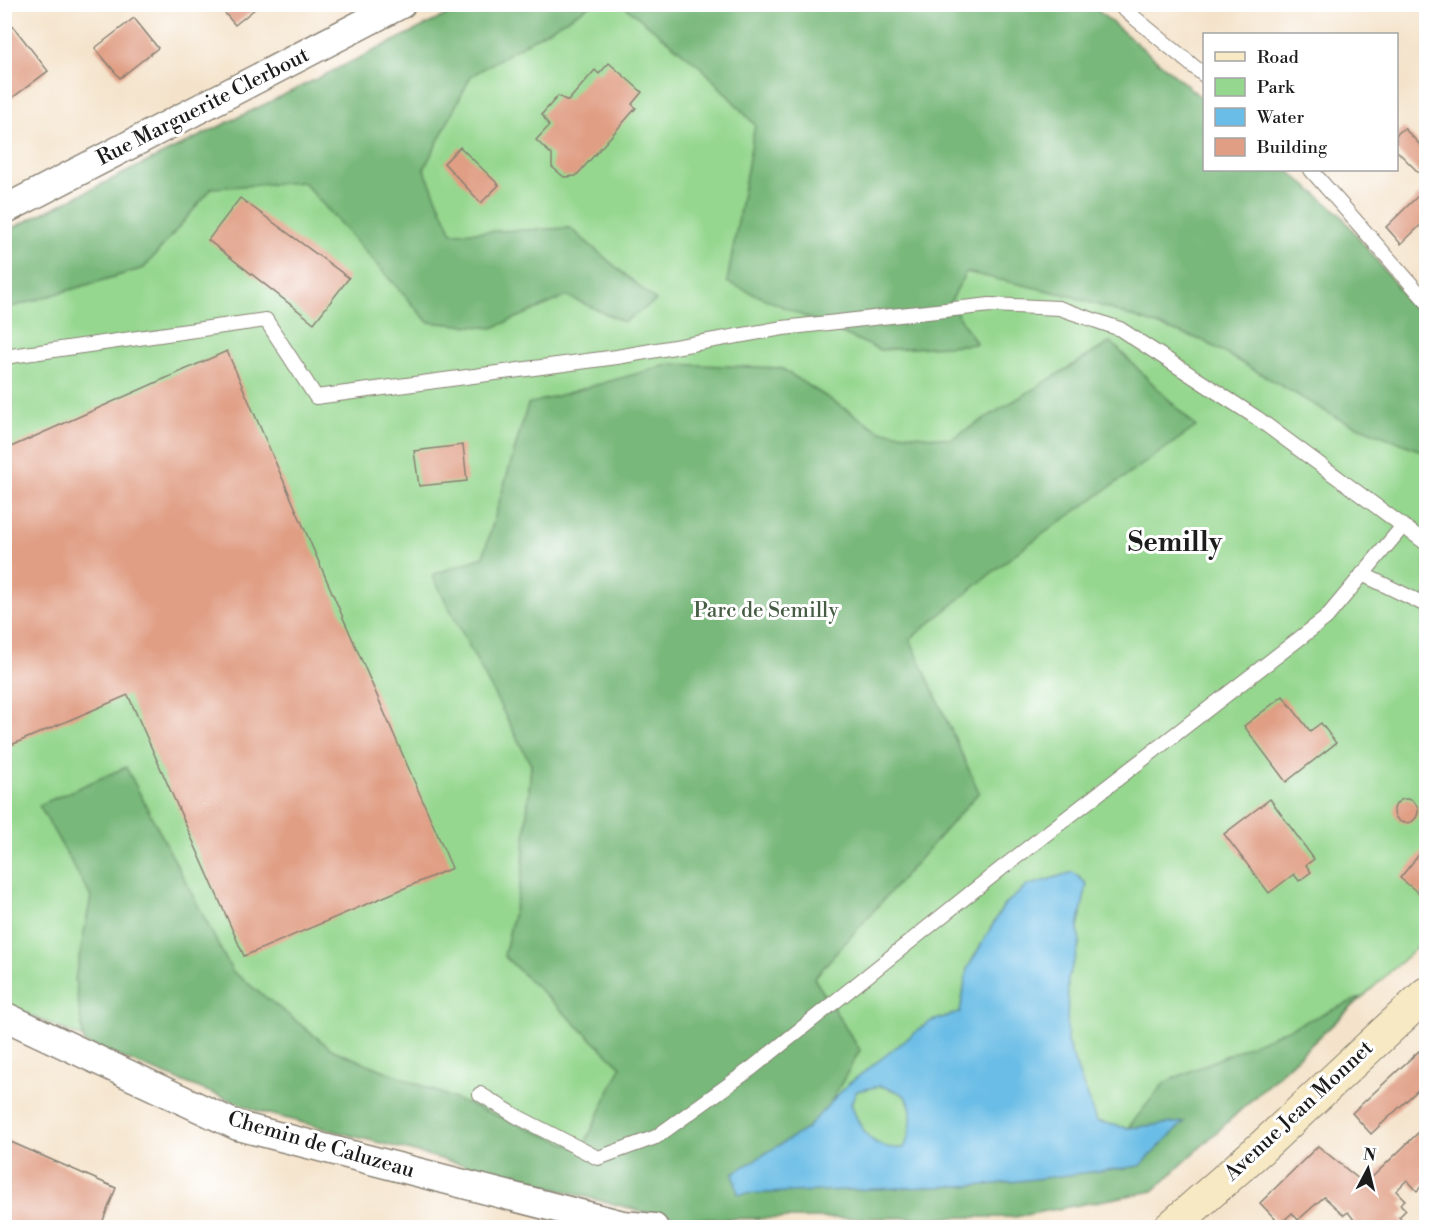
<svg xmlns="http://www.w3.org/2000/svg" width="1431" height="1232" viewBox="0 0 1431 1232" font-family="'Libre Bodoni',serif">
	<style>
		.green { fill: #95d78f; stroke: #587a56; stroke-width: 1.5 }
		.forest { fill: #78b87a; stroke: #4a6a4b; stroke-width: 1.5 }
		.water { fill: #6abde6; stroke: #436c81; stroke-width: 1.5; fill-rule: evenodd }
		.building { fill: #e09e84 }
		.lines { fill: none; stroke-linecap: round; stroke-linejoin: round }
		.lane-casing { stroke: #888073; stroke-width: 16 }
		.street-casing { stroke: #888073; stroke-width: 31 }
		.secondary-casing { stroke: #888073; stroke-width: 35 }
		.lane { stroke: #fff; stroke-width: 14 }
		.street { stroke: #fff; stroke-width: 28 }
		.secondary { stroke: #f7e9c3; stroke-width: 33 }
		.labels { text-anchor: middle; dominant-baseline: central; stroke-width: 6; stroke-linejoin: round; paint-order: stroke }
		.street-label { font-size: 21px; fill: #1c1c1c; stroke: #fff }
		.park-label { font-size: 21px; fill: #465d44; stroke: #fff }
		.district-label { font-size: 27px; font-weight: bold; fill: #1c1c1c; stroke: #fff }
	</style>
	<rect width="100%" height="100%" fill="#fff"/>
	<filter id="ink" filterUnits="userSpaceOnUse"><feTurbulence type="fractalNoise" baseFrequency=".0167" numOctaves="2"/><feDisplacementMap in="SourceGraphic" scale="12" xChannelSelector="R" yChannelSelector="G"/><feConvolveMatrix kernelMatrix="1 2 1 2 8 2 1 2 1" color-interpolation-filters="sRGB"/></filter>
	<filter id="wash" filterUnits="userSpaceOnUse"><feTurbulence type="fractalNoise" baseFrequency=".008" numOctaves="4" result="noise"/><feDisplacementMap in="SourceGraphic" scale="24" xChannelSelector="R" yChannelSelector="G"/><feGaussianBlur stdDeviation="1.35" result="paint"/><feColorMatrix in="noise" values="0 0 0 0 0 0 0 0 0 0 0 0 0 0 0 0 0 1.4 0 .05"/><feComposite in="paint" operator="in"/></filter>
	<g filter="url(#wash)">
		<rect width="100%" height="100%" fill="#f4e3ca"/>
		<polygon class="green" points="467,5 1091,5 1204,100 1204,170 1287,170 1339,213 1426,323 1426,935 1418,946 1153,1191 1014,1217 671,1219 258,1111 5,1005 4,232"/>
		<g class="forest">
			<polygon points="467,5 591,5 471,76 424,169 452,233 570,228 656,301 624,322 567,296 493,328 428,322 303,182 212,188 144,268 5,309 5,232"/>
			<polygon points="623,5 1091,5 1204,100 1204,170 1287,170 1339,213 1426,323 1426,453 1337,418 1204,341 1071,296 966,272 950,303 977,344 880,350 727,282 755,125 703,69"/>
			<polygon points="1111,342 1196,427 1020,550 910,639 979,792 814,978 860,1050 790,1175 1111,1149 1165,1082 1362,997 1153,1191 1014,1217 671,1219 258,1111 84,1043 75,979 91,897 39,805 126,767 232,971 333,1050 582,1150 621,1067 504,956 522,875 531,765 432,575 483,557 528,404 671,364 781,368 880,431 951,439"/>
		</g>
		<path class="water" d="M1073,872L1087,884L1078,928L1080,944L1068,979L1067,1041L1096,1121L1127,1128L1184,1122L1140,1166L987,1185L738,1194L733,1173L806,1129L847,1085L929,1022L960,1012L967,969L1004,905L1027,886ZM880,1086C889,1089 902,1091 907,1099C915,1112 910,1135 904,1148C872,1151 860,1131 851,1103L857,1091Z"/>
		<g id="blocks">
			<g class="building">
				<polygon points="217,4 261,4 235,25"/>
				<polygon points="134,18 158,48 120,78 95,48"/>
				<polygon points="9,21 48,71 4,104 4,25"/>
				<polygon points="609,63 642,92 632,104 636,108 576,176 564,177 552,167 552,155 536,140 549,126 542,114 558,96 568,101 595,70 599,74"/>
				<polygon points="1404,128 1426,151 1426,180 1396,150 1396,135"/>
				<polygon points="460,147 499,185 481,203 444,163"/>
				<polygon points="1425,182 1426,220 1401,244 1386,227 1424,190"/>
				<polygon points="240,198 349,278 314,323 208,240"/>
				<polygon points="227,351 452,868 244,956 128,695 4,748 4,450"/>
				<polygon points="463,445 467,481 419,486 414,451"/>
				<polygon points="1283,696 1310,731 1321,723 1336,743 1286,782 1244,726"/>
				<circle cx="1406" cy="811" r="12"/>
				<polygon points="1270,799 1314,859 1306,865 1311,872 1299,881 1294,874 1269,893 1224,834"/>
				<polygon points="1426,846 1426,899 1400,878"/>
				<polygon points="1419,1051 1426,1061 1426,1101 1418,1090 1371,1134 1352,1113"/>
				<polygon points="1426,1130 1426,1181 1417,1191 1407,1180 1396,1191 1405,1200 1400,1204 1406,1210 1399,1217 1410,1228 1346,1228 1355,1221 1348,1212 1344,1215 1324,1197 1298,1220 1292,1213 1280,1224 1260,1203 1318,1146 1365,1184 1419,1132 1421,1135"/>
				<polygon points="4,1139 116,1188 100,1228 4,1228"/>
			</g>
		</g>
	</g>
	<g filter="url(#ink)">
		<use href="#blocks" fill-opacity="0" stroke="#888073" stroke-width="1.5"/>
		<g class="lines">
			<defs>
				<g id="lane">
					<polyline points="1118,4 1204,75"/>
					<polyline points="1311,170 1426,301"/>
					<polyline points="4,357 266,320 316,397 617,357 783,328 990,305 1059,308 1120,329 1257,418 1426,543"/>
					<polyline points="1362,574 1426,605"/>
					<polyline points="480,1094 518,1117 598,1158 656,1137 752,1068 1002,868 1326,618 1403,526"/>
				</g>
				<g id="street">
					<polyline points="4,210 401,4"/>
					<polyline points="4,1016 238,1126 623,1225 654,1228"/>
				</g>
				<polyline id="secondary" points="1170,1228 1261,1148 1426,994"/>
			</defs>
			<use href="#lane" class="lane-casing"/>
			<use href="#street" class="street-casing"/>
			<use href="#secondary" class="secondary-casing"/>
			<use href="#lane" class="lane"/>
			<use href="#street" class="street"/>
			<use href="#secondary" class="secondary"/>
		</g>
	</g>
	<g class="labels">
		<g class="street-label">
			<text transform="translate(203 107) rotate(-27)">Rue Marguerite Clerbout</text>
			<text transform="translate(1299 1111) rotate(-43)">Avenue Jean Monnet</text>
			<text transform="translate(321 1145) rotate(16)">Chemin de Caluzeau</text>
		</g>
		<g class="park-label">
			<text x="766" y="611">Parc de Semilly</text>
		</g>
		<g class="district-label">
			<text x="1175" y="543">Semilly</text>
		</g>
	</g>
	<rect width="1431" height="1232" fill="none" stroke="#fff" stroke-width="24"/>
	<rect x="1203" y="33" width="195" height="138" fill="#ffffff" stroke="#a4a4a4" stroke-width="1.5"/>
	<rect x="1215" y="52" width="30" height="9" fill="#f7e9c3" stroke="#a4a4a4" stroke-width="1.5"/>
	<text x="1257" y="63" font-size="18" fill="#1c1c1c">Road</text>
	<rect x="1215" y="78" width="30" height="18" fill="#95d78f" stroke="#a4a4a4" stroke-width="1.5"/>
	<text x="1257" y="93" font-size="18" fill="#1c1c1c">Park</text>
	<rect x="1215" y="108" width="30" height="18" fill="#6abde6" stroke="#a4a4a4" stroke-width="1.5"/>
	<text x="1257" y="123" font-size="18" fill="#1c1c1c">Water</text>
	<rect x="1215" y="138" width="30" height="18" fill="#e09e84" stroke="#a4a4a4" stroke-width="1.5"/>
	<text x="1257" y="153" font-size="18" fill="#1c1c1c">Building</text>
	<g transform="translate(1368 1169) rotate(7)" stroke="#ffffff" stroke-width="4.5" paint-order="stroke">
	<path d="M0-4.5L10 22L0 15L-10 22Z" fill="#1c1c1c"/>
	<text y="-9" font-size="16" font-weight="bold" text-anchor="middle" fill="#1c1c1c">N</text>
	</g>
</svg>
